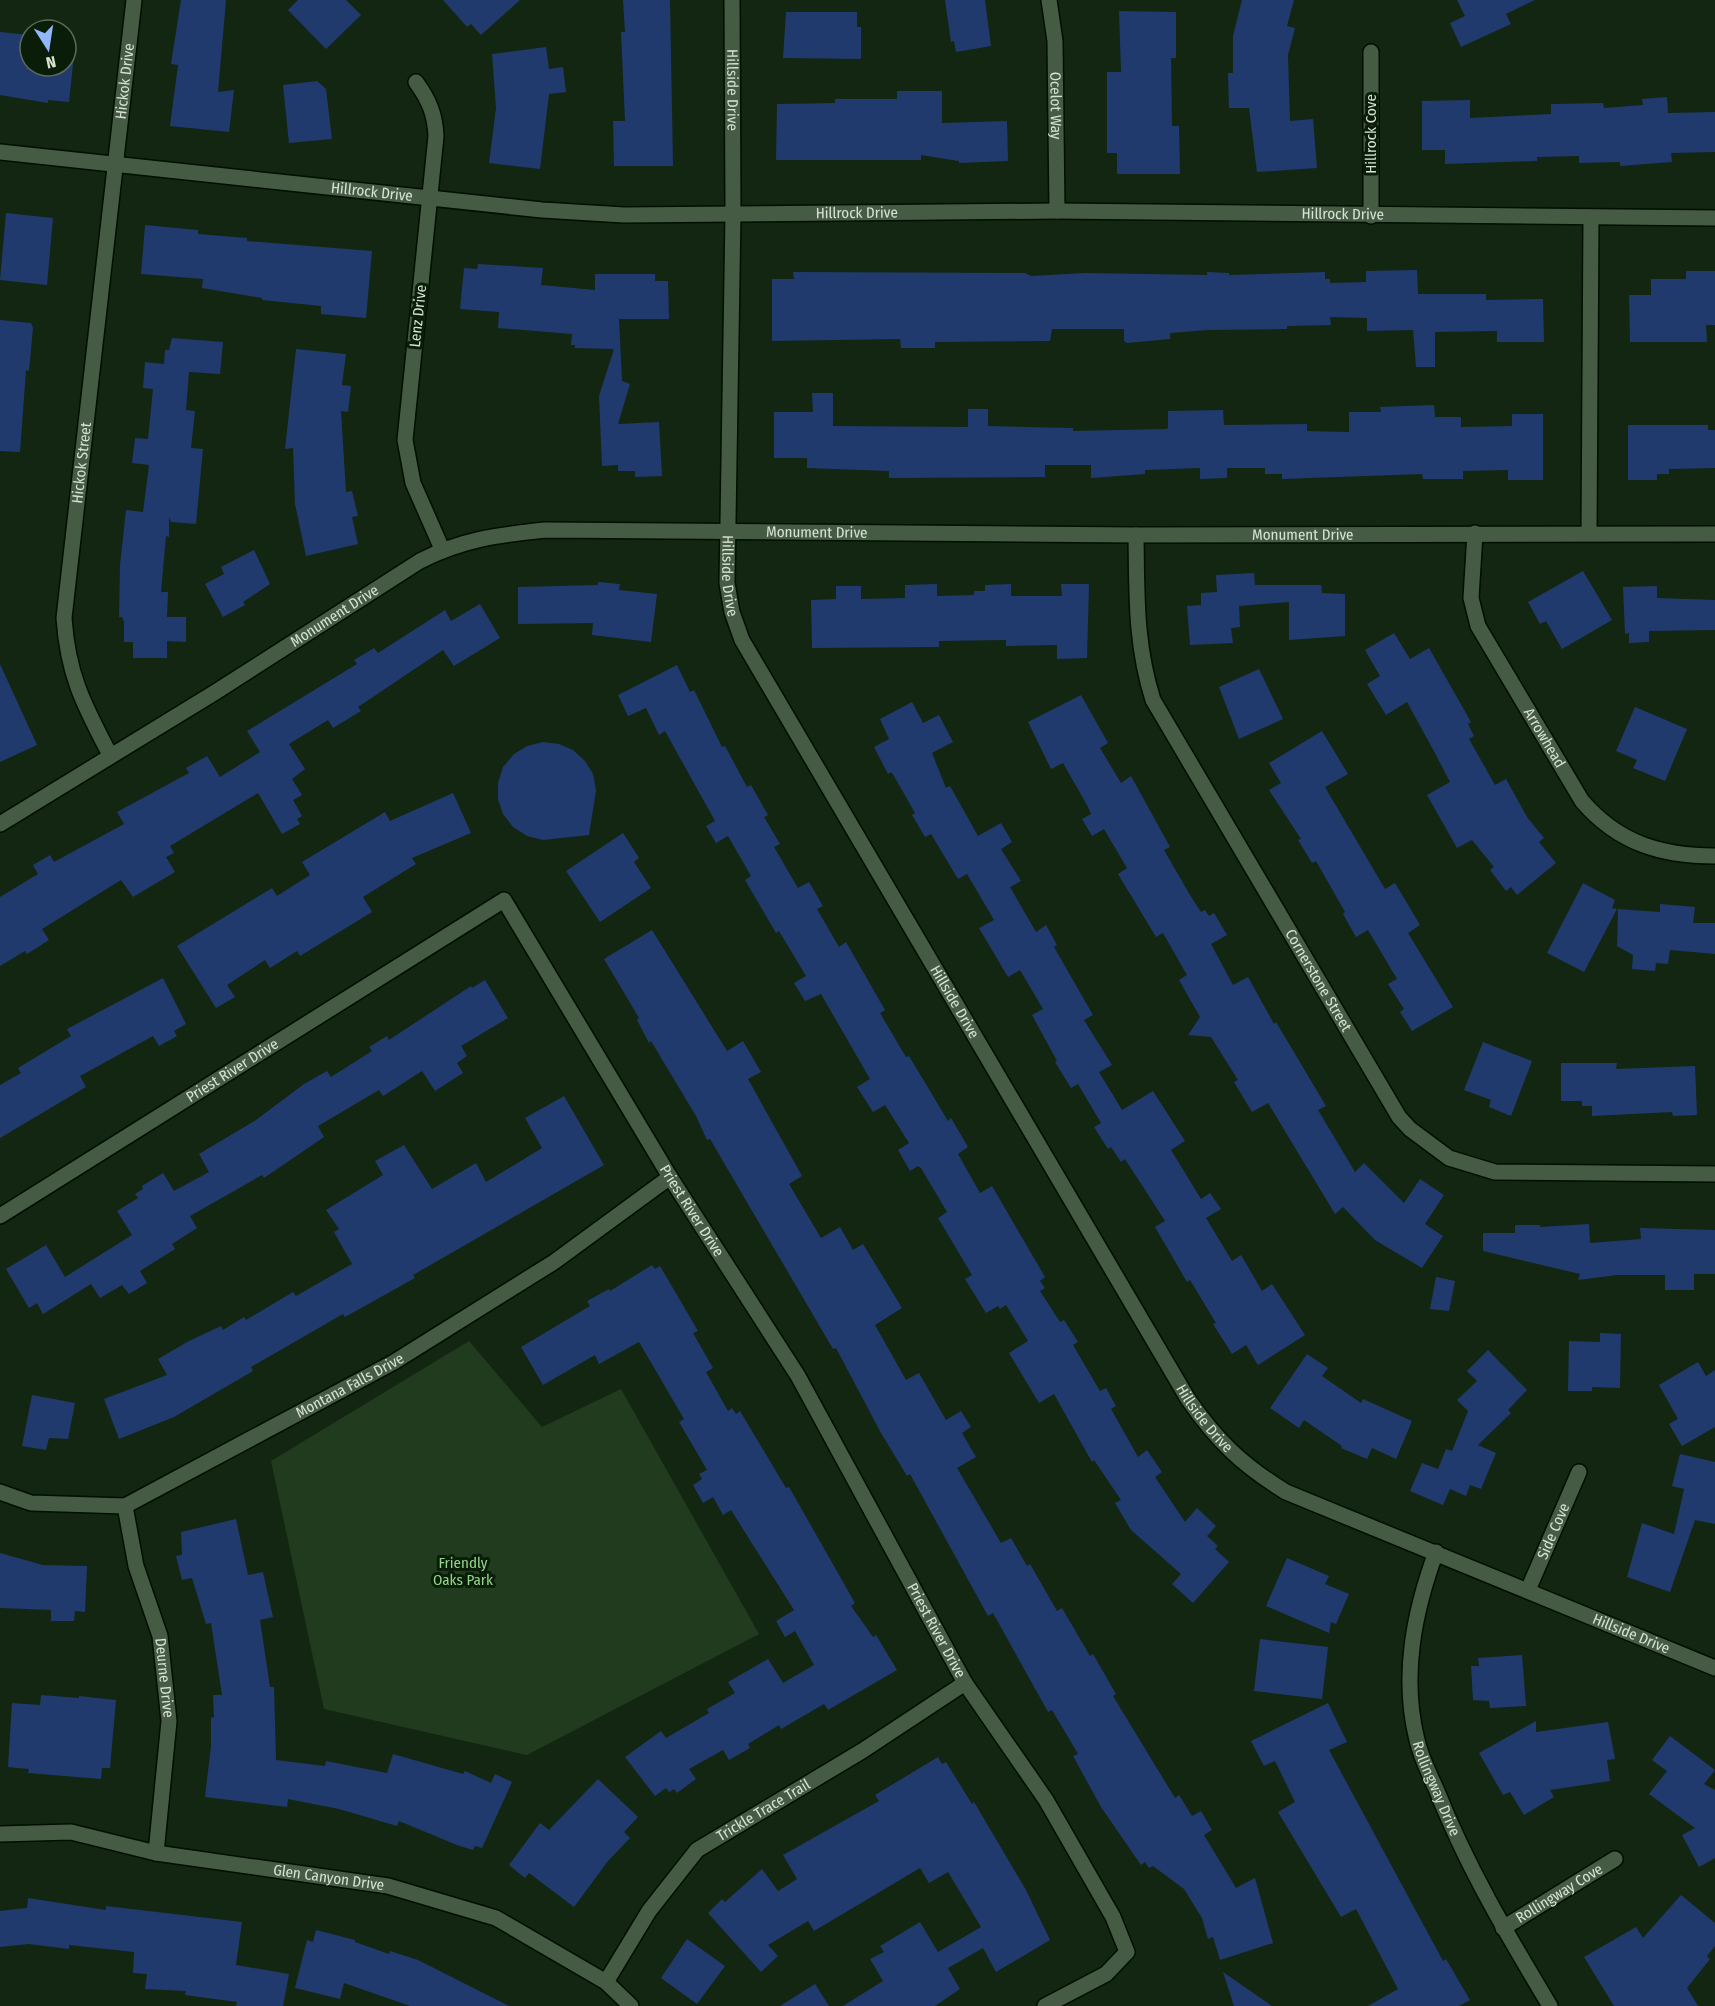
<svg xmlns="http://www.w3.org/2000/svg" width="1715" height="2006" viewBox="0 0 1715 2006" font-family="'Fira Sans Condensed',sans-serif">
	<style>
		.green { fill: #213b1e }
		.building { fill: #203a6e }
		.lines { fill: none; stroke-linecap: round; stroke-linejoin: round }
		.minor-casing { stroke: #010f00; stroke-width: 18 }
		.minor { stroke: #465b43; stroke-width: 15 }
		.labels { text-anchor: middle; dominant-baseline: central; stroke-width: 6; stroke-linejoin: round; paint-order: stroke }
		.street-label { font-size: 15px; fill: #d7e3d5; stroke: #0a1d08 }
		.park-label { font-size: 15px; fill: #92d689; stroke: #0a1d08 }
	</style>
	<rect width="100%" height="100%" fill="#132611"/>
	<polygon class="green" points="469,1341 542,1427 621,1389 759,1634 527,1755 324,1709 271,1461"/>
	<g class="building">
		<polygon points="181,0 226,0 218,92 234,90 229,132 170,126 178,65 171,64"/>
		<polygon points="298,0 346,0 361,15 326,49 288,10"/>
		<polygon points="443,0 520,0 481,35 471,24 467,27"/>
		<polygon points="623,0 670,0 673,166 614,166 613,121 625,121 621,32 625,32"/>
		<polygon points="945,0 985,0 991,46 956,52 954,41 951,42"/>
		<polygon points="1242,0 1294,0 1287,26 1295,28 1288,55 1290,121 1313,119 1317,168 1257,172 1249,108 1229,108 1228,73 1233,73 1233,36"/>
		<polygon points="1457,0 1535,0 1506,14 1511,24 1461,47 1450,23 1465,16"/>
		<polygon points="1119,11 1176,12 1176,58 1171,58 1172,126 1179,126 1180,174 1117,174 1117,153 1107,153 1107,72 1121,72"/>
		<polygon points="786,12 857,12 857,27 861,27 861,59 783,58"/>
		<polygon points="0,32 30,35 30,66 66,66 66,44 75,45 69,102 48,100 48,103 0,95"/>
		<polygon points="546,47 549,69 563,67 566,92 549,94 540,169 489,163 496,108 492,54"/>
		<polygon points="317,81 326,89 332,139 289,143 283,85"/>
		<polygon points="897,91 942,91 942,123 1007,121 1008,161 959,163 959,161 921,155 921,160 776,160 777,104 835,103 835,99 897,99"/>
		<polygon points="1667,97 1668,113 1715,112 1715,152 1671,153 1672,162 1620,166 1620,162 1579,163 1579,156 1537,157 1537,161 1445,164 1445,150 1422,150 1422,101 1470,100 1470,118 1551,114 1551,104 1603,103 1604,108 1643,105 1642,99"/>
		<polygon points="6,213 53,218 47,285 0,280"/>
		<polygon points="145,225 198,230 198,234 247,238 247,241 372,251 366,318 321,314 321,306 262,300 262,298 202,288 203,279 141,274"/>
		<polygon points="478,264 543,268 541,285 595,290 595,274 655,274 655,281 668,281 669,319 619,319 622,381 630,384 618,424 659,422 662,476 635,477 635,471 618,471 618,465 602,466 599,396 614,349 575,348 575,345 571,345 572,334 498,328 499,312 460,309 464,268 477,269"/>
		<polygon points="1417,270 1418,294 1486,294 1486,300 1543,299 1544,342 1497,342 1497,331 1435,332 1435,367 1416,367 1413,330 1367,331 1367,318 1330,317 1331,325 1287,326 1287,329 1208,330 1170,333 1170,339 1127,343 1124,341 1124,329 1052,329 1050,341 935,342 935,348 901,348 900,339 772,341 772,279 794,279 793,272 1025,273 1031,276 1085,273 1207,275 1207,272 1229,273 1229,275 1325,272 1325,279 1330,279 1330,283 1366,282 1366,271"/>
		<polygon points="1686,271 1715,271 1715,325 1706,325 1707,342 1630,342 1629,295 1651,295 1651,279 1686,279"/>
		<polygon points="0,320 31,323 33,328 29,371 26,370 20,452 0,451"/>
		<polygon points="172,338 223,342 220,374 189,372 186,410 195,411 191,448 203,449 196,524 171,522 169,517 169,537 166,536 161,592 168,592 167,617 186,617 186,642 167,641 167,658 133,658 133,642 124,642 124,622 122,617 119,617 120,565 126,510 143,512 149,465 132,463 135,438 148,439 153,389 143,388 145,362 164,364 165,350 169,350"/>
		<polygon points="296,349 346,354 342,385 351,386 348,412 341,411 346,492 352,491 358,516 352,517 358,544 306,556 295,504 293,448 285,449"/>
		<polygon points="812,393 833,393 833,426 968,427 968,409 988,409 988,426 1073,428 1073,431 1166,429 1168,428 1168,411 1223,410 1224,425 1307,424 1307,431 1349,432 1349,412 1381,412 1380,407 1434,405 1435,417 1461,417 1461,427 1512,426 1512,414 1543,414 1543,480 1508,480 1508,470 1463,471 1463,479 1423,479 1422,474 1282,479 1282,474 1265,474 1265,468 1227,468 1227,478 1200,479 1200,468 1145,470 1145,474 1091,478 1091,465 1045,465 1045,477 889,478 889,471 807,468 807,458 774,458 774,412 813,412"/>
		<polygon points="1628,425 1708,425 1708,430 1715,430 1715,468 1669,469 1669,474 1657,474 1657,480 1628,480"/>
		<polygon points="254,550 270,584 243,602 245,605 223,617 205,584 224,574 221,567"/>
		<polygon points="1583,571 1612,620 1562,649 1546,621 1540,624 1528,602"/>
		<polygon points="1254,573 1255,585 1321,585 1322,593 1345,594 1345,636 1289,640 1289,602 1239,606 1240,627 1231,628 1233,643 1190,645 1187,606 1201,605 1201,593 1217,592 1216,575"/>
		<polygon points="598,582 620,584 619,590 657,594 651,642 592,635 593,623 518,624 518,587 598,585"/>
		<polygon points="937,584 937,596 974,595 974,591 985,591 985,585 1011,584 1011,596 1062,596 1061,584 1089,584 1087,658 1057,659 1057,645 1006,646 1006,640 939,641 939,647 812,648 811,600 836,599 836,586 861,586 861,599 905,598 905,585"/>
		<polygon points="1657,586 1657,598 1715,600 1715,630 1649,631 1649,642 1629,643 1629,633 1625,634 1623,587"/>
		<polygon points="480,604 500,638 454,666 443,650 358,707 361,711 333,728 328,720 289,744 305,769 292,779 302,795 293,800 302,816 297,819 300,824 282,834 258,793 170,846 174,853 166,857 175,872 133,897 121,880 42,929 49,940 27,954 25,951 0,966 0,897 38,874 33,865 50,855 54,862 124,824 117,812 189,773 186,768 207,756 220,777 260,752 247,731 357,664 354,660 374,648 378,653 445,610 451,621"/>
		<polygon points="1394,633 1410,659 1429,648 1471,722 1468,724 1474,736 1469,739 1495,785 1506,779 1527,817 1544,838 1539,842 1556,863 1517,895 1511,887 1506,891 1490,870 1494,867 1472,840 1457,848 1427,795 1450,782 1436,755 1407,702 1386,715 1367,684 1380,676 1365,650"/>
		<polygon points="0,664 37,745 0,762"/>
		<polygon points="677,665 690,692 694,690 722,747 725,746 747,787 751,785 768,815 764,817 780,844 774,847 798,888 809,882 823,906 817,909 839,947 846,942 885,1010 880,1013 906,1057 909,1056 948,1121 951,1118 968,1147 958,1154 980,1193 992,1186 1045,1277 1040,1281 1045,1288 1040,1291 1060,1322 1064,1320 1078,1342 1073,1345 1100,1391 1106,1388 1116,1406 1111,1409 1138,1457 1147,1450 1162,1472 1155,1477 1185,1522 1197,1508 1216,1526 1207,1536 1218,1546 1215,1549 1229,1562 1193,1603 1172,1584 1181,1574 1131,1530 1115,1503 1121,1500 1094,1460 1092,1462 1054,1394 1039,1403 1009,1353 1028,1341 1006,1305 1000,1309 998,1306 986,1313 965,1279 972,1275 938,1218 947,1212 921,1168 918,1166 910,1171 898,1150 909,1143 885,1105 873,1112 857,1087 870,1079 821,994 805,1001 794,983 806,976 779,931 776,933 745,880 751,876 728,836 716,843 706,826 715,821 665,731 659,735 646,708 628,716 618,695"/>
		<polygon points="1259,669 1283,719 1239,739 1219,687"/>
		<polygon points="1081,695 1108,743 1100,748 1121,783 1131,776 1170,847 1164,850 1190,895 1201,912 1205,910 1209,916 1214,913 1227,935 1211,944 1233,985 1248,977 1274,1024 1276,1022 1326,1106 1318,1110 1355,1172 1364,1163 1404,1203 1420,1179 1444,1195 1425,1224 1443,1236 1422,1268 1375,1240 1343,1207 1335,1214 1268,1103 1252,1112 1234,1082 1238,1080 1211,1037 1188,1035 1200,1017 1179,980 1187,975 1163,933 1156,937 1118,874 1127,868 1104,829 1092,836 1082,819 1091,814 1088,807 1063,763 1051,769 1028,722"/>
		<polygon points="912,702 923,723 939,715 953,742 932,753 946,788 950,786 978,836 1001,823 1012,842 1001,849 1021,881 1010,887 1036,932 1046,925 1057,945 1054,947 1093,1015 1084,1020 1112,1065 1099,1072 1122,1110 1153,1091 1185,1141 1171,1150 1201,1199 1210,1193 1221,1209 1206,1218 1232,1261 1241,1255 1262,1291 1272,1284 1305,1335 1258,1365 1246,1345 1232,1354 1213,1324 1216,1323 1190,1280 1187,1282 1155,1227 1165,1221 1125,1159 1121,1162 1111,1147 1108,1149 1094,1127 1101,1123 1078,1084 1071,1088 1055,1062 1057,1061 1032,1015 1043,1009 1020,970 1008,977 979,928 994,920 967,874 958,879 931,834 925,837 912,815 915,813 894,776 891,772 888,774 874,747 889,739 880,719"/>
		<polygon points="1635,707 1687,729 1665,781 1633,768 1637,760 1616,751"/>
		<polygon points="1322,731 1348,774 1325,787 1385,889 1395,883 1407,903 1420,925 1408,933 1453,1007 1412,1031 1400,1012 1404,1009 1388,984 1397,979 1368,930 1356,937 1343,914 1345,912 1316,861 1312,863 1298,840 1301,839 1269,790 1281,783 1269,763"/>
		<polygon points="543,742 559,744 573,750 585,761 593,774 596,790 589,835 543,840 527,836 513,827 503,814 498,799 498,783 503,767 514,754 527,746"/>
		<polygon points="453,793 471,833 412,858 416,864 363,897 372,912 300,956 297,951 270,968 265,960 227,985 235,997 216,1008 177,946 272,888 277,896 310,875 302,862 385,812 390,821"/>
		<polygon points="623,833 639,858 634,862 651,888 600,922 566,871"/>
		<polygon points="1583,883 1615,900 1612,908 1617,909 1584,972 1547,953"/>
		<polygon points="1660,904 1695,907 1693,923 1715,923 1715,954 1670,950 1668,964 1656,963 1655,971 1632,969 1633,955 1617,946 1618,909 1660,912"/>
		<polygon points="652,930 727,1051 743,1041 761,1072 748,1079 802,1176 789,1184 821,1238 840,1227 853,1250 863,1244 902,1308 875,1325 906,1380 919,1373 946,1420 961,1411 971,1427 962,1433 976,1457 957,1468 1001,1543 1011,1538 1027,1566 1030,1564 1057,1611 1062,1608 1090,1656 1093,1654 1116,1694 1113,1696 1175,1798 1179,1795 1192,1816 1201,1811 1212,1830 1204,1835 1236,1888 1255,1878 1273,1943 1220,1960 1213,1937 1208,1939 1202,1918 1184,1889 1153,1866 1149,1868 1145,1862 1141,1865 1101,1807 1073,1756 1078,1754 1052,1710 1048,1712 993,1613 988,1616 910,1474 907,1476 881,1433 836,1348 833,1349 710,1139 707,1140 696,1116 651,1041 649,1043 637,1020 639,1018 604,959"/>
		<polygon points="163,978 186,1024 174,1031 177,1036 159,1046 153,1036 80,1076 86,1087 0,1138 0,1085 21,1073 18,1068 71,1036 67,1029"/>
		<polygon points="485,980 508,1018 461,1046 467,1056 457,1063 463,1073 435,1091 422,1071 383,1096 379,1090 318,1126 324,1137 264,1178 262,1175 190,1216 197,1228 172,1244 175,1249 140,1271 147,1283 129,1294 122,1285 100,1298 91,1284 43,1314 37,1303 29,1308 6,1269 46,1245 65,1277 132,1235 117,1211 138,1198 135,1194 143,1189 142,1186 163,1173 174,1191 209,1172 199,1154 256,1120 304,1084 327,1071 331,1077 372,1051 369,1047 387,1036 389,1040 471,986 472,988"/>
		<polygon points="1483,1042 1532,1061 1511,1116 1489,1107 1491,1100 1464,1090"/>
		<polygon points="1561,1063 1617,1063 1616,1069 1695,1066 1697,1115 1673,1116 1672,1112 1592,1116 1592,1106 1582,1106 1582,1101 1561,1101"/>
		<polygon points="564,1096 604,1165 413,1275 415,1278 345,1317 343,1314 251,1367 253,1371 174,1417 119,1439 104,1399 167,1375 158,1359 189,1341 221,1326 223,1330 244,1317 246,1320 293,1292 296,1296 352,1264 334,1232 339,1229 326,1210 383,1175 375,1161 404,1145 432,1189 476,1163 486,1182 542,1148 525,1118"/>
		<polygon points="1589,1224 1590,1243 1641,1239 1640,1228 1715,1230 1715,1274 1694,1274 1694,1290 1665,1290 1665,1275 1617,1275 1578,1280 1580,1274 1483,1251 1483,1233 1515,1233 1515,1225 1540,1225 1540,1227"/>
		<polygon points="652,1265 655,1269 660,1266 698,1331 693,1333 713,1368 706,1372 728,1411 732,1408 736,1414 740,1411 786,1488 789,1487 855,1603 851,1606 873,1637 876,1635 897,1670 828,1710 824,1704 781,1729 779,1725 748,1744 750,1748 729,1760 723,1750 689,1769 696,1779 677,1793 674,1789 669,1792 666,1788 655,1796 625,1757 661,1731 666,1738 709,1713 707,1709 735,1693 728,1682 768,1659 783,1683 814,1665 795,1631 785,1637 776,1621 794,1610 731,1510 723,1515 713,1497 703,1503 693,1485 702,1479 699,1474 707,1470 679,1422 684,1419 639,1342 599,1364 595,1355 543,1385 521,1347 590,1306 587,1301 609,1289 610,1291"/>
		<polygon points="1436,1277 1455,1281 1449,1311 1430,1309"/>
		<polygon points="1600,1333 1621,1334 1620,1388 1592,1387 1592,1391 1568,1391 1569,1341 1600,1342"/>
		<polygon points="1488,1350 1527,1390 1508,1410 1511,1413 1478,1445 1496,1453 1481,1489 1470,1485 1466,1496 1450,1489 1443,1505 1410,1491 1422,1463 1438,1469 1446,1449 1452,1451 1468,1411 1457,1400 1477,1381 1467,1371"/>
		<polygon points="1307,1354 1328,1368 1322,1376 1361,1403 1363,1399 1412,1421 1396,1459 1372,1448 1367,1459 1341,1448 1342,1446 1304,1420 1299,1428 1270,1408"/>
		<polygon points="1698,1362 1706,1376 1715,1370 1715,1427 1682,1446 1669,1424 1678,1419 1659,1385"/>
		<polygon points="32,1395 75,1403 68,1439 49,1438 46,1450 22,1446"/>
		<polygon points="1680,1454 1715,1462 1715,1524 1695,1520 1670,1592 1627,1577 1642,1523 1674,1534 1684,1489 1672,1486"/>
		<polygon points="236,1519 248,1575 263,1572 273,1617 260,1620 270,1687 274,1687 276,1760 325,1766 326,1761 387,1773 393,1754 463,1774 465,1771 491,1783 495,1774 512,1782 482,1848 475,1846 473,1850 457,1845 399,1821 397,1826 339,1809 288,1799 287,1807 205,1797 211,1746 211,1718 214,1717 213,1695 222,1695 211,1623 206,1624 192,1578 182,1580 176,1556 182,1555 181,1532"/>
		<polygon points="0,1553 43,1565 87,1566 85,1612 75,1611 74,1621 51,1621 51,1610 0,1608"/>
		<polygon points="1287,1558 1329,1576 1325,1584 1349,1594 1336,1624 1331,1622 1329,1633 1266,1606"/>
		<polygon points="1260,1639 1328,1647 1322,1699 1254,1691"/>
		<polygon points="1522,1655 1526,1706 1490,1708 1489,1701 1473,1700 1471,1666 1479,1666 1478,1658"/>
		<polygon points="41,1695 79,1698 79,1696 116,1700 110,1768 102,1768 101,1779 28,1773 29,1769 8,1767 12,1703 40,1705"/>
		<polygon points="1328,1703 1347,1742 1329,1750 1443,1961 1446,1959 1470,2000 1459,2006 1368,2006 1398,1989 1356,1909 1341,1917 1278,1812 1295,1802 1275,1761 1264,1766 1251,1741"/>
		<polygon points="1536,1721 1536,1732 1608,1722 1615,1759 1607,1760 1610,1781 1550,1790 1554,1797 1524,1815 1510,1792 1503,1795 1479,1753"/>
		<polygon points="1670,1736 1715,1770 1704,1784 1715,1790 1715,1858 1699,1867 1682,1835 1695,1828 1649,1794 1667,1771 1652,1760"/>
		<polygon points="938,1757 942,1764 946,1762 972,1804 974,1802 1026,1890 1050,1940 996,1972 983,1948 948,1968 960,1989 935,2006 843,2006 883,1981 870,1959 884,1952 880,1946 920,1922 938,1952 981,1927 948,1872 929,1883 920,1868 814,1931 808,1921 768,1945 778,1956 761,1972 708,1913 722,1899 725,1902 762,1869 778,1891 797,1879 783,1855 879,1801 875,1795"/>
		<polygon points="598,1779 638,1817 624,1832 630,1838 608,1861 574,1907 529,1873 525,1878 509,1865 540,1823 549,1830"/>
		<polygon points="1681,1895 1715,1923 1715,1946 1707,1956 1710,1959 1687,1988 1698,2006 1614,2006 1584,1957 1636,1927 1643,1938"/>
		<polygon points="28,1898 106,1910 106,1906 242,1922 236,1965 289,1974 283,2006 236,2006 237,2002 185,1995 186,1991 145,1989 147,1974 133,1973 134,1952 69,1945 69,1949 29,1944 0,1947 0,1911 27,1908"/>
		<polygon points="316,1930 355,1940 355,1942 389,1954 390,1951 418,1960 509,2006 410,2006 344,1983 340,1999 295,1988 307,1940 313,1942"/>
		<polygon points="687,1939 725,1966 697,2004 661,1978"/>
		<polygon points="1223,1972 1272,2006 1234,2006"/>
		<polygon points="815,1984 829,2006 780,2006"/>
	</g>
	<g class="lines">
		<defs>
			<g id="minor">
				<path id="s1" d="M732,0L733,214L727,583L732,612L742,640L1188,1399C1217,1441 1242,1465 1286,1492L1715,1668"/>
				<path id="s2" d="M1049,0L1055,41L1057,211"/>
				<path d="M416,82C429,100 435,114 436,136L405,440L413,483L442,549"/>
				<path id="s3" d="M0,152L542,210L624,215L1057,211L1715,218"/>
				<polyline points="1371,216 1371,52"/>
				<path id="s4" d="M1475,533L1471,598L1478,626L1582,801C1618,843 1661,856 1715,856"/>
				<polyline points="1589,533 1591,218"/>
				<path id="s5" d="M1136,535C1137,594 1135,643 1153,700L1399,1117L1410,1129L1449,1158L1495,1172L1715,1174"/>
				<path id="s6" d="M110,755C84,705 68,676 64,618L134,0"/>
				<path id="s7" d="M0,824L214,693L420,561C463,539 498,535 545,530L1136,535L1715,534"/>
				<path id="s8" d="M0,1216L504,900L670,1177L798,1376L965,1683L1046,1800L1113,1917L1127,1952L1106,1974L1045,2006"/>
				<path id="s9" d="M0,1492L31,1503L125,1506L394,1362L554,1262L670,1177"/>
				<path id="s10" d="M125,1506L136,1566L160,1636L169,1721L156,1853"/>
				<path id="s11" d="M1436,1552C1414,1612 1401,1676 1417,1740C1421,1758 1430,1775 1437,1791C1467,1867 1508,1936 1550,2006"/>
				<path id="s12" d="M1528,1590L1579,1472"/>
				<path id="s13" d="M0,1834L71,1832L156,1853L388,1886L496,1918L606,1982L631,2006"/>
				<path id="s14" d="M1503,1928L1615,1859"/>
				<path id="s15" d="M606,1982L649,1911L697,1850L862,1751L965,1683"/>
			</g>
		</defs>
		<use href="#minor" class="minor-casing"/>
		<use href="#minor" class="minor"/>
	</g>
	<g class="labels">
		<g class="street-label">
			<text stroke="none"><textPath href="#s6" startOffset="686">Hickok Drive</textPath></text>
			<text stroke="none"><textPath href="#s1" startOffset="90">Hillside Drive</textPath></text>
			<text stroke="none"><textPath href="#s2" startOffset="106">Ocelot Way</textPath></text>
			<text transform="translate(1371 134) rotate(-90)">Hillrock Cove</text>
			<text stroke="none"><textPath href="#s3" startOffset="374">Hillrock Drive</textPath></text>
			<text stroke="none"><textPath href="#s3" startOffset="860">Hillrock Drive</textPath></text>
			<text stroke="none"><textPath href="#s3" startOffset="1346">Hillrock Drive</textPath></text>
			<text transform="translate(418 316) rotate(-84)">Lenz Drive</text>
			<text stroke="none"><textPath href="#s6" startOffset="302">Hickok Street</textPath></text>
			<text stroke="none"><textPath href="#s7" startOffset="897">Monument Drive</textPath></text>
			<text stroke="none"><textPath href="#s7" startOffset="1383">Monument Drive</textPath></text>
			<text stroke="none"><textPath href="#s1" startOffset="576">Hillside Drive</textPath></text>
			<text stroke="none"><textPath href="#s7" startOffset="394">Monument Drive</textPath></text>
			<text stroke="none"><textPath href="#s4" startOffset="224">Arrowhead</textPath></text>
			<text stroke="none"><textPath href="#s5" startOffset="492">Cornerstone Street</textPath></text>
			<text stroke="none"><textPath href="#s1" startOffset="1062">Hillside Drive</textPath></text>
			<text stroke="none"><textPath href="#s8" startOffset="274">Priest River Drive</textPath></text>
			<text stroke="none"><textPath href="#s8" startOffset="958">Priest River Drive</textPath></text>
			<text stroke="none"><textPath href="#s9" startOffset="382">Montana Falls Drive</textPath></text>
			<text stroke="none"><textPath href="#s1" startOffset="1548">Hillside Drive</textPath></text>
			<text stroke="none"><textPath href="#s12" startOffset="64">Side Cove</textPath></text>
			<text stroke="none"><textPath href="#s8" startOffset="1444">Priest River Drive</textPath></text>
			<text stroke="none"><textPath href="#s1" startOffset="2032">Hillside Drive</textPath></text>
			<text stroke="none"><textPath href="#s10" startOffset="177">Deurne Drive</textPath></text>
			<text stroke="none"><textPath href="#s11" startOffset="244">Rollingway Drive</textPath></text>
			<text stroke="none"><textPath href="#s15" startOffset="238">Trickle Trace Trail</textPath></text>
			<text stroke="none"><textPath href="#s13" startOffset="333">Glen Canyon Drive</textPath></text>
			<text stroke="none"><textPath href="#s14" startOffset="66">Rollingway Cove</textPath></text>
		</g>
		<g class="park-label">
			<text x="463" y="1563">Friendly<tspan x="463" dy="17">Oaks Park</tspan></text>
		</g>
	</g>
	<g transform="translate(48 48) rotate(168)"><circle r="28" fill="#0a1d08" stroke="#5c6c5a" stroke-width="1.5"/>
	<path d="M0-4.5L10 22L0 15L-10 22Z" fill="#92b7fd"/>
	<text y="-9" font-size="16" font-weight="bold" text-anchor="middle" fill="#d7e3d5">N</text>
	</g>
</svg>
